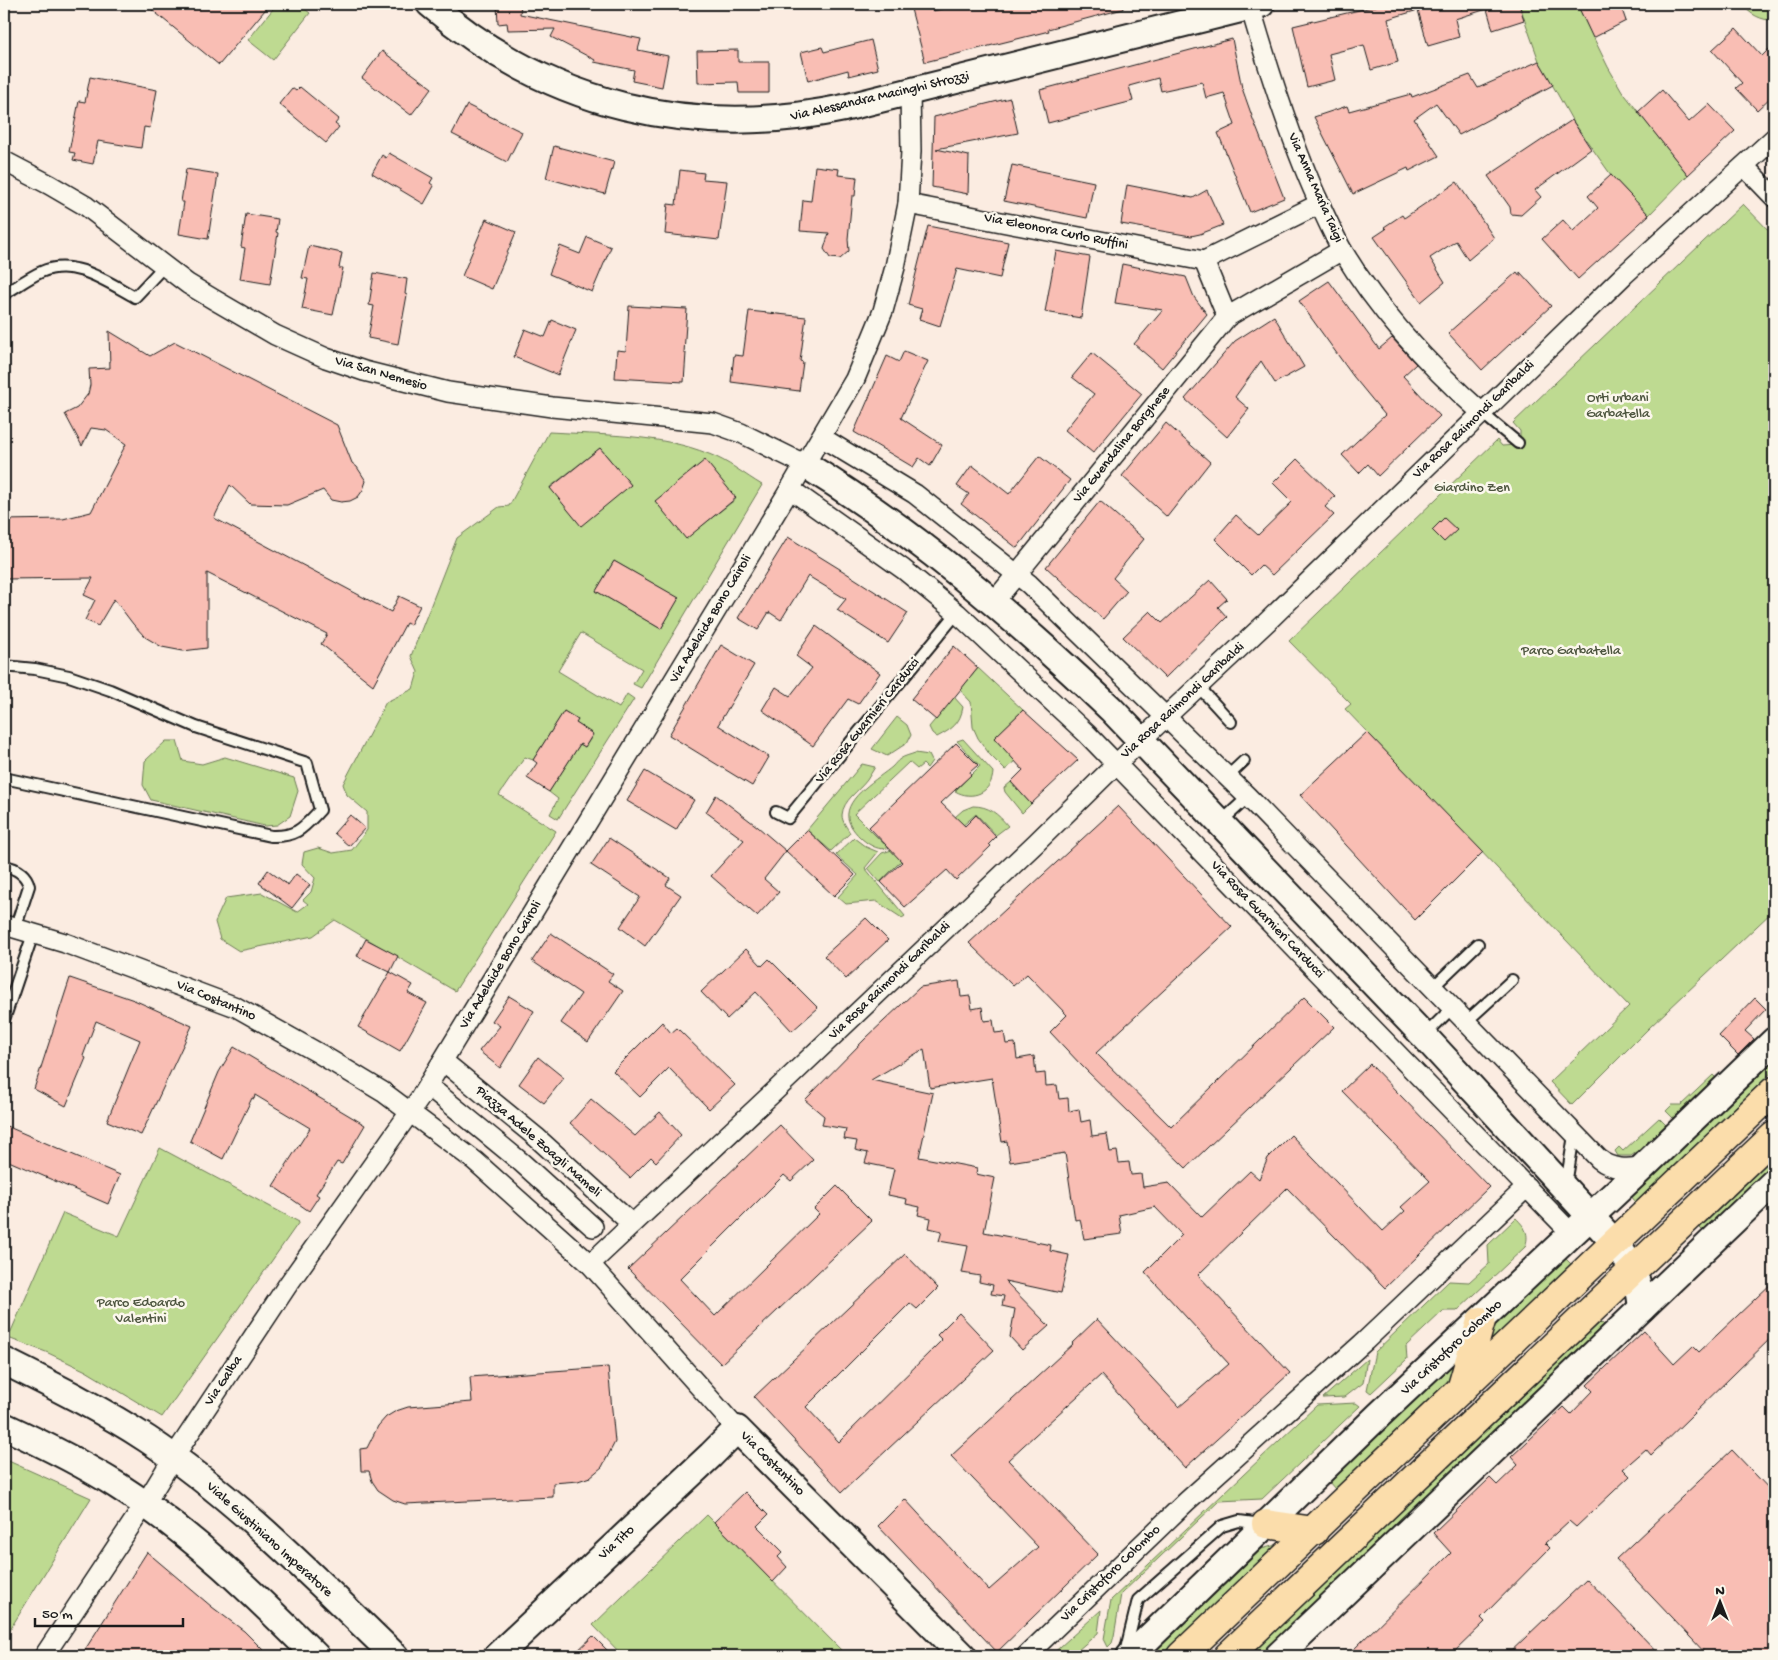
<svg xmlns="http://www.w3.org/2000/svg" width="1778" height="1660" viewBox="0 0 1778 1660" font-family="'Gochi Hand',sans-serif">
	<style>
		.green { fill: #beda91; stroke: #6d7b56; fill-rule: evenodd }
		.building { fill: #f9beb4; stroke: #1c1c1c }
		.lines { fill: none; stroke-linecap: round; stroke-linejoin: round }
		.lane-casing { stroke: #1c1c1c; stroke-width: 14 }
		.street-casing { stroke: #1c1c1c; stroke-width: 22 }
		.secondary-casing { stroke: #1c1c1c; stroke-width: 30 }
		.primary-casing { stroke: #1c1c1c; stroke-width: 31 }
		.lane { stroke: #fbf7ec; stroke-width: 10 }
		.street { stroke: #fbf7ec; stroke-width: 19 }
		.secondary { stroke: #fbf7ec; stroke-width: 26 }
		.primary { stroke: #fbddab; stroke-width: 28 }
		.labels { text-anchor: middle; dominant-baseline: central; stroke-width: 5; stroke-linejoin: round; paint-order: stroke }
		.street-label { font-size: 14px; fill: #1c1c1c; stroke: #fbf7ec }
		.park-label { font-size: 14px; fill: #4d553f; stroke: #fbf7ec }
	</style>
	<rect width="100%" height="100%" fill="#fbece1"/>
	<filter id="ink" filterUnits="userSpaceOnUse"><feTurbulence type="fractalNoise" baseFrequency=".02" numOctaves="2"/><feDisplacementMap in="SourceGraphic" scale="10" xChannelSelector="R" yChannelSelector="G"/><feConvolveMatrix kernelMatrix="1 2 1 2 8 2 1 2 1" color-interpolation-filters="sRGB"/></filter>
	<g filter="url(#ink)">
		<g class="green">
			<polygon points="277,4 298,4 310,13 273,60 248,40"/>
			<polygon points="1519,4 1577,4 1608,67 1622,91 1688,175 1649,215 1611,175 1572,120 1539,61"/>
			<path d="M1742,4H1774V20C1762,21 1749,14 1742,4Z"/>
			<polygon points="1743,204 1774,236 1774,910 1650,1027 1572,1105 1550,1082 1629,1006 1345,709 1351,704 1289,641 1497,440 1502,446 1516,445 1520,441 1520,431 1513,423"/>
			<path d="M549,432C602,435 660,434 709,454C728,461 745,475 762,485L641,688L633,684L642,669L581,633L558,671L619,708L627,694L634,699L558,819L550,814L558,799L549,792L580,744L585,747L593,735L576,723L578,719L564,711L533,760L525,757L499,795L556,831L455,991L335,920L313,936L239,951L220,939L215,922L226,898L262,893L297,912L308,904L303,900L311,892L315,878L302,864L304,852L318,848L333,853L352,850L367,830V812L347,795L343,784L386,702L413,689L418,672L411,656L457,538L499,507L509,506ZM600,448L631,485L550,488V487ZM705,461L736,499L686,538ZM614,561L678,598L661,629L596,591Z"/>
			<polygon points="978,668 1023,710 994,738 1016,761 1005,770 990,755 978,738 973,727 971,702 960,690"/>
			<path d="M954,697L963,707C960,724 952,729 937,737L932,733L929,727Z"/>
			<polygon points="897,717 907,725 911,735 907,743 887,756 872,749"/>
			<path d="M963,739L993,772C992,793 972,801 955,791L980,766L957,741Z"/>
			<polygon points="166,741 177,741 183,761 202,764 225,757 294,778 298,791 290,816 277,825 265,826 151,800 143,785 145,761"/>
			<path d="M915,753L929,755L932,761L927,768L923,764L917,769L909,762L854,814L884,844L901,830C897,837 894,845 887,848C873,853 850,831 848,818C845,797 879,778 892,767C895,764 897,761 900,759C904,756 910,755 915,753Z"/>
			<path d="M862,764L875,767C872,771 870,776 867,780C859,791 843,800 842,815C842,822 847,827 850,833L831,851L807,830Z"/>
			<polygon points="1011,782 1031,804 1022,813 1005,792 1004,788"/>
			<path d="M973,806C989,806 998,814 1008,826L996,835L976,814L953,834L955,817L963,810Z"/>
			<polygon points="854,838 866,847 878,852 865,868 905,916 902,918 876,901 846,904 838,897 858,875 836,855"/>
			<polygon points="892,850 904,858 880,882 868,868 882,853"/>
			<polygon points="1774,1056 1774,1070 1636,1202 1629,1194"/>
			<polygon points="1713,1075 1716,1078 1673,1118 1666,1111 1672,1105 1681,1105"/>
			<polygon points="1659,1118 1666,1125 1638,1151 1631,1156 1618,1156 1615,1151 1619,1147 1623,1151"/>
			<polygon points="160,1148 299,1222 162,1417 86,1371 46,1352 8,1338 63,1213 119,1236"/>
			<polygon points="1774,1157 1774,1168 1705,1233 1700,1228"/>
			<path d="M1516,1218C1525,1227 1530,1234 1525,1247L1457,1311H1443L1406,1346L1407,1359L1371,1393L1367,1390L1375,1352L1449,1281L1469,1282L1489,1264L1488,1245Z"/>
			<polygon points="1564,1257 1571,1264 1478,1354 1485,1332"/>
			<polygon points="1601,1322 1607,1328 1269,1650 1250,1656 1311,1596"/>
			<polygon points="1464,1353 1455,1374 1335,1489 1329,1482"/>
			<polygon points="1367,1359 1363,1383 1345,1397 1323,1398"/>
			<polygon points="1356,1403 1360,1406 1262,1499 1219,1501 1121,1594 1114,1636 1112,1643 1108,1647 1104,1639 1111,1600 1317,1405"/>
			<polygon points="4,1459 91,1498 4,1639"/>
			<polygon points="707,1515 847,1656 623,1656 593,1625"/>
			<polygon points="1276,1545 1160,1656 1146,1656 1254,1551"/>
			<polygon points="1101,1610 1098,1633 1071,1656 1050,1656"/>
		</g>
		<g class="building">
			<polygon points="145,4 270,4 219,65"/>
			<polygon points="497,4 521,4 520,14 641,39 638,50 668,56 662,87 632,81 634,70 594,62 595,60 551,37 555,29 508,30 507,23 498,24"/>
			<polygon points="964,4 1122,4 1123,9 1048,29 1049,31 925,62 911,9 931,5 933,11"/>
			<polygon points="1384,4 1519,4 1524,20 1493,30 1487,9 1455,19 1459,37 1428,46 1418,10 1388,19 1398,62 1371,70 1364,45 1329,54 1335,80 1307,87 1293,26"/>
			<polygon points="1577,4 1620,4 1626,21 1593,38"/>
			<polygon points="1736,28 1762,56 1774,44 1774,94 1757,110 1736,88 1742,83 1712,50"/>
			<polygon points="1232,39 1242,88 1253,119 1284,198 1250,212 1218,133 1235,125 1224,93 1206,98 1202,82 1161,91 1158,78 1129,86 1133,101 1048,123 1040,90"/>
			<polygon points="871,40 878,69 849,76 848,70 808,81 801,52 822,47 824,52"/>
			<polygon points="738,50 738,62 769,62 769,93 739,93 738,82 698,83 697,51"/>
			<polygon points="382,51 432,88 411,115 362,78"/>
			<polygon points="1539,61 1553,85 1459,135 1436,103 1414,119 1439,156 1409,171 1408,168 1353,194 1314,117 1347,106 1349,111 1411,94 1412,97 1470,75 1478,88"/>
			<polygon points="90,77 157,90 150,128 144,127 141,148 98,141 93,164 73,160 75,153 69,152 79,101 85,102"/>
			<polygon points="300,87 339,119 335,124 339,127 326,143 279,104 292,88 296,91"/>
			<polygon points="1662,90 1689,122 1709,104 1735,131 1688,175 1638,112"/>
			<polygon points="1010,98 1018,133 936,149 969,156 968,194 932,187 934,117"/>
			<polygon points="467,105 522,132 507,162 452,134"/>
			<polygon points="1572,120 1591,149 1535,190 1541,197 1521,215 1511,214 1510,207 1488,176"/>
			<polygon points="554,146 614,162 605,194 546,178"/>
			<polygon points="389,153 433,178 430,183 434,186 424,204 372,173 382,155 386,158"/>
			<polygon points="1012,165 1094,182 1087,218 1004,201"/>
			<polygon points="815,166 839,169 838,175 857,177 855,196 852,196 848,239 849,251 840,259 830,258 824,249 829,233 800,231 803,200 811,201"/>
			<polygon points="186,169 218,174 208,239 179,234 184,202 181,202"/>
			<polygon points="680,170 704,173 703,179 727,181 719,240 665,234 668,204 676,205"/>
			<polygon points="1611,175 1649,215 1578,279 1542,239 1563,220 1573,231 1598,208 1588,196"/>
			<polygon points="1457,182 1494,238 1468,260 1456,241 1430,258 1445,282 1421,302 1374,237 1386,229 1384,227 1402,215 1404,218"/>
			<polygon points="1127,185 1193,198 1207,190 1223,225 1200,234 1191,236 1121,224"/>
			<polygon points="246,214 278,219 276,232 278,233 270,284 240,279 245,248 241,247"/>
			<polygon points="486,219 516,232 492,289 462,276"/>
			<polygon points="928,226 1008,242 1000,278 957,269 940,326 919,319 922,309 908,305"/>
			<polygon points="587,237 611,247 592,292 549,274 560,246 580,254"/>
			<polygon points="309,246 342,253 339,268 343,268 333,315 302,309 308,279 302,278"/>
			<polygon points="1056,251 1090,257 1081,318 1045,312"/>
			<polygon points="1122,264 1186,277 1194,297 1207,314 1162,368 1134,344 1163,310 1115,303"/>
			<polygon points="1517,272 1520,276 1520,272 1551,306 1482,370 1448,333"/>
			<polygon points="374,273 407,279 405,294 407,295 398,344 368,338 374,306 369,305"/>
			<polygon points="1329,281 1379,349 1392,338 1416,364 1403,376 1440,416 1378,476 1368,464 1359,473 1342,455 1385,415 1353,376 1299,301"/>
			<polygon points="629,306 687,309 684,353 686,353 684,382 615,378 617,350 626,351"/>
			<polygon points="749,311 806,317 800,361 803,362 799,391 731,382 734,355 743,356"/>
			<polygon points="1274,316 1304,367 1275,383 1261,361 1235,397 1249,409 1227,437 1185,399 1235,341"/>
			<polygon points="552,320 576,330 558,375 514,357 525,329 545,337"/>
			<polygon points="109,331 150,356 175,342 337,425 352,463 357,467 366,481 363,490 358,497 350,501 341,502 331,500 323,490 287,505 250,504 230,485 214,518 391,612 399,596 420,606 410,625 406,623 373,685 321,644 327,634 207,573 207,648 183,651 162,647 145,637 133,624 114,599 98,626 85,620 95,600 84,595 93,578 4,579 4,520 63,519 91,512 126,444 106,430 91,428 82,446 65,414 77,408 88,394 90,385 89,369 110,368"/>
			<polygon points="904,351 928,361 901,418 942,445 930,466 919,458 913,467 854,432 887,356 899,362"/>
			<polygon points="1092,353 1142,394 1093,453 1065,430 1094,394 1072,377"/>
			<polygon points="1166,423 1210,462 1167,517 1122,476"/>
			<polygon points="600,448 631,485 581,526 550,488"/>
			<polygon points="1039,456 1070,480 1017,548 961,504 969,494 957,486 972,465 1009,494"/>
			<polygon points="1297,459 1335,496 1325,507 1334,515 1272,575 1261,565 1251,575 1215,539 1236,515 1258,535 1292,502 1273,483"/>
			<polygon points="705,460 736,498 686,539 655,501"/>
			<polygon points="1100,501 1144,539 1113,578 1127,591 1103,619 1046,567"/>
			<polygon points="1444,518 1457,530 1444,542 1432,530"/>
			<polygon points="788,537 843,571 908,613 888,643 837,610 846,599 808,576 781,620 769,612 758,630 738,618"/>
			<polygon points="614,561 679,598 661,629 596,591"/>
			<polygon points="1210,580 1227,599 1218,607 1227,617 1165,678 1123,637 1150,611 1162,623"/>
			<polygon points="816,626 880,673 858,704 848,699 813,746 762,710 776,687 790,696 812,668 796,656"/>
			<polygon points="721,645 754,665 718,725 769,757 752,786 669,735"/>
			<polygon points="954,646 978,668 936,720 911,699"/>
			<polygon points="1023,710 1078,760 1031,804 1011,782 1023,770 994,738"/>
			<polygon points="564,711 578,720 576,723 593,734 585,747 580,744 549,792 527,778 537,763 533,760"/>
			<polygon points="1367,732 1483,852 1415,920 1300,795"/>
			<polygon points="956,743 978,765 970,772 971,775 941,803 965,826 976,815 996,837 989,844 991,846 956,880 947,870 905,907 881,882 902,862 869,827"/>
			<polygon points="645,771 694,800 676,830 627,801"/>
			<polygon points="716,795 758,827 786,851 764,879 779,892 757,916 711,876 744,840 706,812"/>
			<polygon points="1118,806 1232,927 1096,1053 1171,1127 1304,997 1334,1027 1186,1168 1082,1066 1050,1032 1067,1015 1027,974 1013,986 969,943"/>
			<polygon points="350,815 365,828 349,846 334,833"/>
			<polygon points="807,830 855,875 834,896 786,851"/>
			<polygon points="609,838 670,878 666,885 681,895 645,946 620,927 640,897 591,865"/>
			<polygon points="268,870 288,885 296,874 310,885 292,908 259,883"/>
			<polygon points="866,918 888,940 846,979 824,956"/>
			<polygon points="551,933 613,974 608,981 623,991 588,1042 561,1023 581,994 532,961"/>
			<polygon points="366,939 398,956 390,972 357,956"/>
			<polygon points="746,949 762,966 769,959 818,1008 792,1031 756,992 727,1019 701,992"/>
			<polygon points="390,972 413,985 408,993 427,1003 400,1051 358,1027"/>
			<polygon points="70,978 134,1000 192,1026 141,1135 107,1121 140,1040 96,1021 83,1056 86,1058 66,1106 34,1089"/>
			<polygon points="959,981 961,997 970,996 972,1009 982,1007 984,1021 993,1020 995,1033 1004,1032 1006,1044 1015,1043 1017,1059 1034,1056 1036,1074 1045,1073 1046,1086 1057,1085 1059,1099 1068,1098 1069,1111 1079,1109 1081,1122 1090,1120 1092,1136 1107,1134 1110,1152 1117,1151 1119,1163 1129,1162 1131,1175 1141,1174 1143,1187 1169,1183 1202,1217 1250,1171 1259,1179 1268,1158 1291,1135 1383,1231 1405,1211 1401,1207 1430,1181 1342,1091 1370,1064 1489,1187 1385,1288 1287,1188 1198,1275 1290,1373 1185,1468 1101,1375 1023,1446 1008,1460 1098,1554 997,1652 878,1526 905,1499 989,1590 1038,1547 951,1456 1073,1344 1072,1343 1097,1319 1179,1407 1229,1364 1145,1272 1182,1235 1155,1207 1119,1215 1122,1234 1084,1239 1080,1219 1075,1220 1065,1153 1010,1162 1007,1141 1002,1142 992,1078 930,1088 924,1049 871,1080 933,1093 919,1157 977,1168 976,1174 995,1178 984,1232 1051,1245 1050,1251 1069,1255 1061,1293 1005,1281 1049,1326 1022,1350 1010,1337 1015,1309 1002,1306 1004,1296 991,1294 993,1285 979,1282 980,1276 962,1273 968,1246 939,1241 942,1231 929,1228 931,1218 918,1215 920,1207 906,1204 907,1199 888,1195 894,1169 865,1163 868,1153 855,1150 857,1141 844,1139 846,1129 822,1125 824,1116 805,1100 866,1038 920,987"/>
			<polygon points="509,996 534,1011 500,1068 479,1051 500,1026 492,1021"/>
			<polygon points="1755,998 1766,1009 1745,1031 1754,1039 1738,1055 1719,1036"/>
			<polygon points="662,1022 671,1033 677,1028 735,1085 709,1109 669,1068 640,1097 613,1071"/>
			<polygon points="234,1047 365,1125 342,1164 337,1162 316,1194 319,1196 309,1211 273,1186 310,1128 255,1095 254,1099 252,1098 223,1159 190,1141 219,1072"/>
			<polygon points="538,1057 564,1078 544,1103 519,1084"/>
			<polygon points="591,1099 635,1136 660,1112 681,1135 656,1162 651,1157 630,1178 570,1123"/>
			<polygon points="4,1125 120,1175 108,1204 4,1159"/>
			<polygon points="780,1125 813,1160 791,1181 784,1175 680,1279 715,1316 819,1214 814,1209 837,1186 872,1221 721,1364 628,1269"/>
			<polygon points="905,1254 938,1288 917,1309 910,1303 806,1407 839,1442 942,1340 937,1335 959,1313 994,1350 842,1492 754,1397"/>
			<polygon points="1774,1281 1774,1335 1651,1455 1646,1449 1623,1469 1630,1476 1576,1527 1569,1521 1545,1543 1550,1548 1481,1618 1485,1622 1450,1656 1347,1656 1451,1553 1433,1533 1490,1478 1497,1485 1518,1465 1511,1457 1564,1407 1571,1414 1593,1391 1587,1385 1644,1331 1674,1364 1693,1346 1699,1352"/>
			<polygon points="608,1367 615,1442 602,1467 590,1477 578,1481 553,1483 553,1497 405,1504 393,1500 378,1490 372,1481 369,1471 361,1471 360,1449 367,1448 378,1426 386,1417 396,1411 408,1407 472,1402 470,1377"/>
			<polygon points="1732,1450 1774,1494 1774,1656 1708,1656 1616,1559"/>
			<polygon points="745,1492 768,1515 757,1526 783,1552 778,1557 787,1567 773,1582 714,1522"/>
			<polygon points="147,1552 212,1607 244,1631 269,1656 81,1656"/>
			<polygon points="1587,1579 1661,1656 1506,1656"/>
			<polygon points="593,1636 613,1656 572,1656"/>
		</g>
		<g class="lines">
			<defs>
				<g id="lane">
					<path d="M4,294C16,287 28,278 41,272C73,257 107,282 135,297L164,266"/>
					<polyline points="1482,413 1518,443"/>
					<path d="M4,666L35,669L69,676L110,690L196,727L307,763L320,810C303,828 297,837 271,836L4,778"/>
					<polyline points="1198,686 1231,722"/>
					<polyline points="1227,777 1244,761"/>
					<polyline points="776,812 788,818 957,613"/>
					<polyline points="1221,822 1248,797"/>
					<path d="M4,866C15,868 26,873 29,886L15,929"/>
					<polyline points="1432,988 1478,944"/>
					<polyline points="4,1020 33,934"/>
					<polyline points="1466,1022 1512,980"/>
					<polyline points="1425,1035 1452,1008"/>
					<polyline points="1566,1185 1574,1135"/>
					<polyline points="1125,1653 1138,1600 1222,1526 1239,1521 1262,1524"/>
				</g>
				<g id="street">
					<path d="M1250,6C1268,68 1287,129 1313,189C1322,209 1331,230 1342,250C1378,310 1430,367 1482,413"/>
					<polyline points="4,161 50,185 86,206 188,284 213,299 275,335 326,358 364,371 448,392 552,407 713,423 741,433 804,464"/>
					<polyline points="1744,166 1774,197"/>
					<polyline points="908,204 1204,261"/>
					<polyline points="1319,204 1204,261 1227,317 1342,250"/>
					<path d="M821,437L915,494L1029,584L1248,797L1599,1159C1613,1170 1627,1169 1643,1167"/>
					<polyline points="790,489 903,569 957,613 1086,733 1572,1234"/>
					<polyline points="994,602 1227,317"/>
					<polyline points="4,925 65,943 236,1007 320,1054 383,1092 475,1161 590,1264 737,1429"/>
					<polyline points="443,1061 536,1137 632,1224"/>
					<polyline points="437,1093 521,1162 593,1227"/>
					<polyline points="590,1264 776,1090 1036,843 1141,740 1268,621 1624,275 1774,138"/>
					<polyline points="44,1656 145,1504 173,1458 287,1286 420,1098 790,489 855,379 883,311 895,267 908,204 911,151 910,91"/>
					<polyline points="1026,1656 1186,1502 1365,1341 1527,1187"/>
				</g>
				<g id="secondary">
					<path d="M430,4C548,106 693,140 844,108L1261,4"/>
					<path d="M804,464C917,533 1016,619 1111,709L1424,1036L1615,1243C1630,1261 1640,1284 1642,1308"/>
					<path d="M4,1361C52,1385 101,1409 147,1439C239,1500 316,1580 395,1656"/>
					<path d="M4,1426C43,1444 82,1463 118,1486C192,1533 254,1594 316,1656"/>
					<polyline points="497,1656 711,1455 737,1429 963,1656"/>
					<polyline points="1130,1656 1379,1415 1643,1167 1774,1041"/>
					<polyline points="1278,1656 1774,1182"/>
				</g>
				<g id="primary">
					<polyline points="1461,1390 1481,1321"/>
					<polyline points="1266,1524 1314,1531"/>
					<polyline points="1181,1656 1774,1091"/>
					<polyline points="1228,1656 1774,1136"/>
				</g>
			</defs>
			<use href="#lane" class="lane-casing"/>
			<use href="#street" class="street-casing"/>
			<use href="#secondary" class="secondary-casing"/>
			<use href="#primary" class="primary-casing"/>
			<use href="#lane" class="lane"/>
			<use href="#street" class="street"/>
			<use href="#secondary" class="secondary"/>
			<use href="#primary" class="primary"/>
		</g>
	</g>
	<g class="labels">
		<g class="street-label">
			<text transform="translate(880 97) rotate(-13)">Via Alessandra Macinghi Strozzi</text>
			<text transform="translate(1315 188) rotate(66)">Via Anna Maria Taigi</text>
			<text transform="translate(1056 232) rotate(11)">Via Eleonora Curlo Ruffini</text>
			<text transform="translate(381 374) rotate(16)">Via San Nemesio</text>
			<text transform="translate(1474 420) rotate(-44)">Via Rosa Raimondi Garibaldi</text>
			<text transform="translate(1122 445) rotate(-51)">Via Guendalina Borghese</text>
			<text transform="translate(711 619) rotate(-59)">Via Adelaide Bono Cairoli</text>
			<text transform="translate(1183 701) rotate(-43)">Via Rosa Raimondi Garibaldi</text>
			<text transform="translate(868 721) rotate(-51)">Via Rosa Guarnieri Carducci</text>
			<text transform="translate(1267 920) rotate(46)">Via Rosa Guarnieri Carducci</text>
			<text transform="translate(501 965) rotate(-59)">Via Adelaide Bono Cairoli</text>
			<text transform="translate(890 981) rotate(-44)">Via Rosa Raimondi Garibaldi</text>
			<text transform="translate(216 1001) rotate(23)">Via Costantino</text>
			<text transform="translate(538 1142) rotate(41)">Piazza Adele Zoagli Mameli</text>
			<text transform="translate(1452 1348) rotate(-43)">Via Cristoforo Colombo</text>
			<text transform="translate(224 1381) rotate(-56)">Via Galba</text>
			<text transform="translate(772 1464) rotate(45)">Via Costantino</text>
			<text transform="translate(269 1540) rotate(42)">Viale Giustiniano Imperatore</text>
			<text transform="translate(617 1543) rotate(-43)">Via Tito</text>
			<text transform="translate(1111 1574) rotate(-44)">Via Cristoforo Colombo</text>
		</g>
		<g class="park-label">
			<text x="1618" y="398">Orti urbani<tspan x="1618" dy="16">Garbatella</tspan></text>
			<text x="1472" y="488">Giardino Zen</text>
			<text x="1571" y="651">Parco Garbatella</text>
			<text x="141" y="1303">Parco Edoardo<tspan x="141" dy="16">Valentini</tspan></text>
		</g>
	</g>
	<rect width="1778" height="1660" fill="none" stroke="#fbf7ec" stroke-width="20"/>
	<rect x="10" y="10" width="1758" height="1640" fill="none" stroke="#1c1c1c" stroke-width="2" filter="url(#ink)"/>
	<g transform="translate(1720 1602)" stroke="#fbf7ec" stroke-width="4" paint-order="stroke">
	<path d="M0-4L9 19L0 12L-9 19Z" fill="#1c1c1c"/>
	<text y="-8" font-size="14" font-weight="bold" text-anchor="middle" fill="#1c1c1c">N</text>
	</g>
	<path d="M35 1618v8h148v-8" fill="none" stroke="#1c1c1c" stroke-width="2.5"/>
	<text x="42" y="1618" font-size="15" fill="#1c1c1c" stroke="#fbf7ec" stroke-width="4" paint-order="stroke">50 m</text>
</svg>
